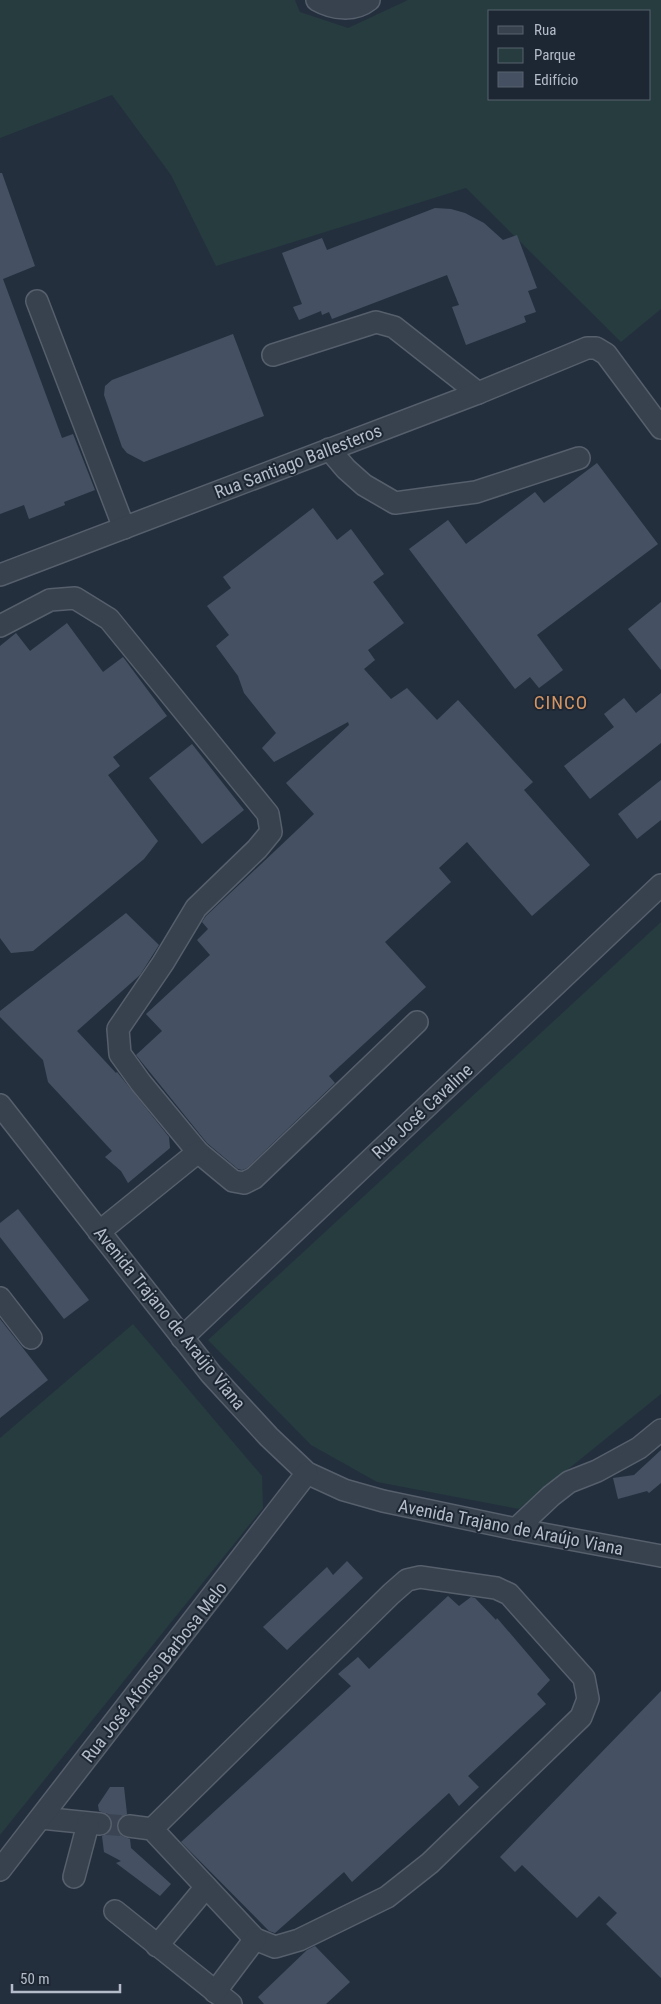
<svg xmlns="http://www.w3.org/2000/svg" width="661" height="2004" viewBox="0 0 661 2004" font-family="'Roboto Condensed',sans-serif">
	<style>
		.green { fill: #263c3f; fill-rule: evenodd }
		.building { fill: #455162 }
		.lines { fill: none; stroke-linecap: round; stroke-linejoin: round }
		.minor-tunnel { stroke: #3a4453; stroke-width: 21; stroke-dasharray: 21 11; stroke-linecap: butt }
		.minor-casing { stroke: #565f6c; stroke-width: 24 }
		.minor { stroke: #38414e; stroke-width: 21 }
		.labels { text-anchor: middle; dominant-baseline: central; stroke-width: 4; stroke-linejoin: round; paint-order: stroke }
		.street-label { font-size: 18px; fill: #b4bcc9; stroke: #1d2633 }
		.neighbourhood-label { font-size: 19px; letter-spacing: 1px; fill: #d59563; stroke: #1d2633 }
	</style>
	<rect width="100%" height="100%" fill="#242f3e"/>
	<g class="green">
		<path d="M0,0H295L300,12L348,28L408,0H661V309L621,342L466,188L216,266L171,175L112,95L0,138ZM490,11H650V99H490Z"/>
		<polygon points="661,922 661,1394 519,1509 377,1482 311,1445 208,1340"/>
		<polygon points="133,1324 262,1476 263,1508 0,1835 0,1438"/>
	</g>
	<g class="building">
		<polygon points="0,173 2,173 35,266 3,279 62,438 73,434 95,490 64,502 65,505 29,519 24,505 0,514"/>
		<polygon points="435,208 451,209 465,213 484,223 503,240 517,235 537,288 528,291 536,312 524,316 526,322 466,345 452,307 459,305 447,275 332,319 329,312 322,315 321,311 299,320 293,307 302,304 282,253 322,238 327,250"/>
		<polygon points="233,334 264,416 144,462 127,453 122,447 104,395 105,386 112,380"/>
		<polygon points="597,463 658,544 537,635 563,670 539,688 530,677 515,689 409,549 448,520 466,544 535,492 544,503"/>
		<polygon points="313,508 337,540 351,529 384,574 373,582 404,623 368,650 375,660 364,669 391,699 407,688 437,720 458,700 533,782 524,790 590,865 532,916 467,842 439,868 451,882 385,942 426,987 329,1076 335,1083 247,1168 242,1170 238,1169 207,1143 136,1055 162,1031 146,1014 210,955 197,940 208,929 202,922 206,916 314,814 286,783 349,725 348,722 274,762 262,748 276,733 244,693 238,676 216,646 229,635 207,606 231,588 223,577"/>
		<polygon points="661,602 661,670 628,629"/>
		<polygon points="67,623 103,672 123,657 167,716 113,757 120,766 108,775 158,841 144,859 33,951 11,953 0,938 0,646 16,633 30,651"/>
		<polygon points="661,693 661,743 590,799 564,766 614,727 604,714 624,698 636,713"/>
		<polygon points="192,744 244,810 202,844 149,778"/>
		<polygon points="661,780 661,820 637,839 618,814"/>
		<polygon points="126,913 159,945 140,975 77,1031 116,1073 117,1072 169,1137 170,1148 128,1183 121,1171 105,1157 112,1151 48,1082 43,1060 0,1017 0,1011"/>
		<polygon points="18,1209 89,1300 64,1319 0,1237 0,1223"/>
		<polygon points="0,1319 48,1380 0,1418"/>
		<polygon points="661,1450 661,1483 649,1493 647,1491 618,1499 613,1478 634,1475"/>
		<polygon points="347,1561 363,1578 287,1650 263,1627 327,1567 333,1575"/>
		<polygon points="448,1596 459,1606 471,1597 475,1598 496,1620 497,1618 550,1680 537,1694 546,1704 468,1776 479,1787 459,1806 449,1793 352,1882 344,1872 275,1933 269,1931 181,1842 351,1686 338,1674 358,1657 369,1669"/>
		<polygon points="661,1691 661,1978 606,1924 617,1913 599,1896 577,1918 522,1865 515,1872 500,1857"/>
		<polygon points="110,1787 124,1787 127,1814 119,1819 117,1825 118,1831 122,1836 130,1839 131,1848 171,1884 160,1896 116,1863 121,1861 104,1852 102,1836 110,1832 112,1825 111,1818 108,1814 99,1811 98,1805"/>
		<polygon points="315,1946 350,1982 326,2004 264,2004 258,1997 307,1950"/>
	</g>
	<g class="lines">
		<polyline class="minor-tunnel" points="100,1824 129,1826"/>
		<defs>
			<g id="minor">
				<path d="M317,0C333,9 354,12 369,0"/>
				<polyline points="37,301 124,528"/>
				<polyline points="273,355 376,322 394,327 478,393"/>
				<polyline points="329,449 346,469 364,485 395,503 476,492 579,458"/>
				<polyline points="0,575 478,393 587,348 596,348 606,354 661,428"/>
				<polyline points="0,626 50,600 75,598 109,619 268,814 271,832 257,849 196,908 163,963 118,1029 120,1054 141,1083 198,1152 233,1181 244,1183 254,1178 417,1022"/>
				<polyline points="0,1105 211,1374 269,1437 307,1473 344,1490 383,1501 516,1529 661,1556"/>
				<polyline points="99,1232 198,1152"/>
				<polyline points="0,1298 31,1338"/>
				<polyline points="182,1338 661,885"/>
				<polyline points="516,1529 551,1496 569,1482 597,1471 639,1448 661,1430"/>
				<polyline points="41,1818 100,1824"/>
				<polyline points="129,1826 152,1829 255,1939 275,1947 299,1940 387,1897 430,1863 581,1717 588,1699 584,1678 509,1594 496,1588 420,1577 407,1580 391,1594 152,1829"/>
				<polyline points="0,1870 307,1473"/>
				<polyline points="74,1877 88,1824"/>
				<polyline points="115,1911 231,2004"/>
				<polyline points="157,1946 206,1887"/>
				<polyline points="215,1992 255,1939"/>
			</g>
		</defs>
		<use href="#minor" class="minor-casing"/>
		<use href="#minor" class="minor"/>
	</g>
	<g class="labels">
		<g class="street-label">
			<text transform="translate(298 461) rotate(-21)">Rua Santiago Ballesteros</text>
			<text transform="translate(422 1111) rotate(-43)">Rua José Cavaline</text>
			<text transform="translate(170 1318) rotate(51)">Avenida Trajano de Araújo Viana</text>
			<text transform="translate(511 1527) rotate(11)">Avenida Trajano de Araújo Viana</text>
			<text transform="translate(154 1672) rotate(-52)">Rua José Afonso Barbosa Melo</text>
		</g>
		<g class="neighbourhood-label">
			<text x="561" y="702">CINCO</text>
		</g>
	</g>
	<rect x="488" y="10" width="162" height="90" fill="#1d2633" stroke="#59626f"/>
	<rect x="498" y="26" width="25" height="8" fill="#38414e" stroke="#59626f"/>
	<text x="534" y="35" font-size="15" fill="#b4bcc9">Rua</text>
	<rect x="498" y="48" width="25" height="15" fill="#263c3f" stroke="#59626f"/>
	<text x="534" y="60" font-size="15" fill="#b4bcc9">Parque</text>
	<rect x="498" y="72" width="25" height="15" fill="#455162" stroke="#59626f"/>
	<text x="534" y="85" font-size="15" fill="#b4bcc9">Edifício</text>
	<path d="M12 1984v8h108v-8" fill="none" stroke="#b4bcc9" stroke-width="2.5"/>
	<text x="20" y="1984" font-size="15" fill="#b4bcc9" stroke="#1d2633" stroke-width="4" paint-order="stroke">50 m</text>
</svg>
